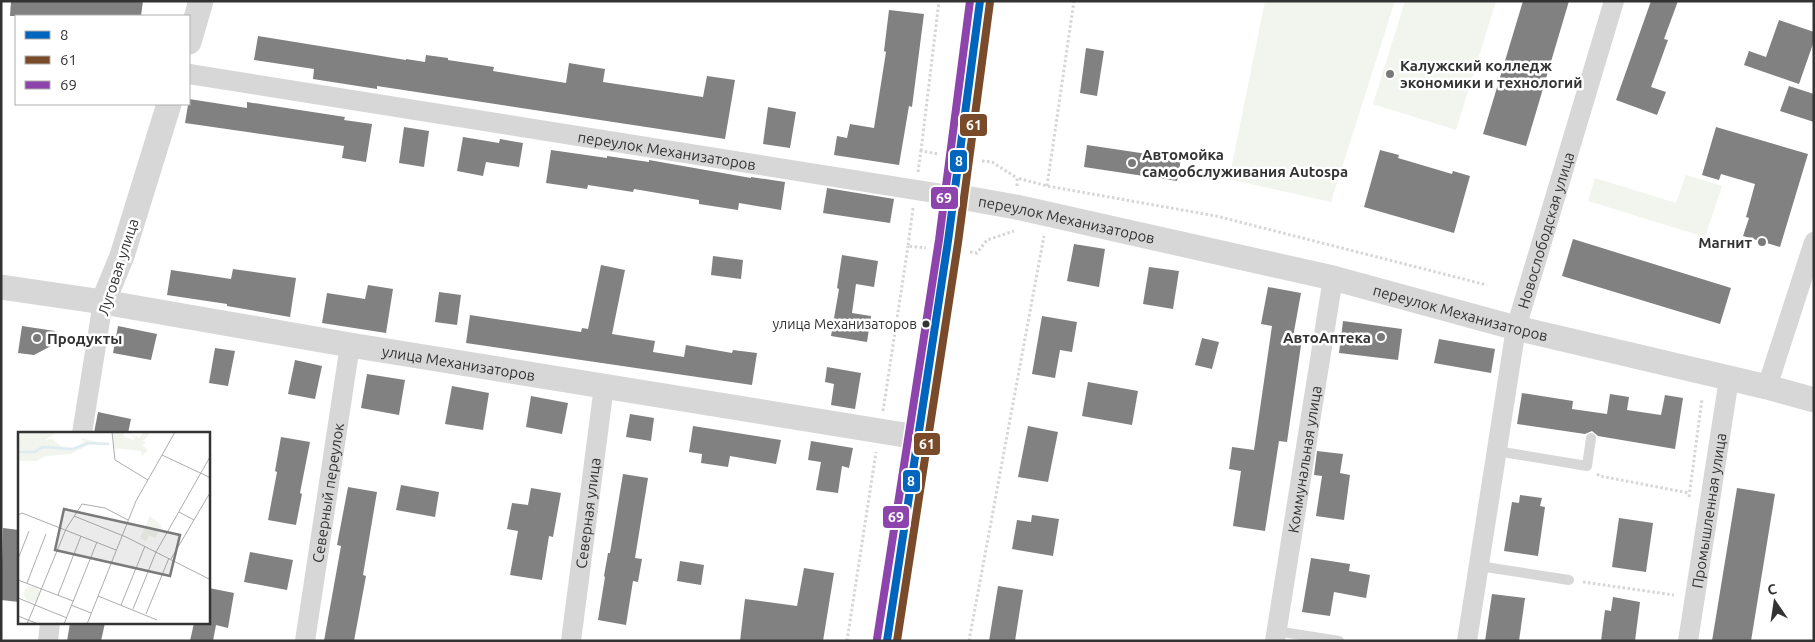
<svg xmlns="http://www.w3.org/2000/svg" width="1815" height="642" viewBox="0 0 1815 642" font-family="Ubuntu,sans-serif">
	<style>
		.green { fill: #f1f5ed }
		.building { fill: #818181 }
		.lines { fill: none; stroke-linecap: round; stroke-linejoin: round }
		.path { stroke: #d6d6d6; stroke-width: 3; stroke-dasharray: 2.5 2.5; stroke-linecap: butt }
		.service { stroke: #d7d7d7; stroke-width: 10 }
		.minor { stroke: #d7d7d7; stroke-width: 20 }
		.tertiary { stroke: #d7d7d7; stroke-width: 25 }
		.primary { stroke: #cacaca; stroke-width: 28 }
		.bus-1-casing { stroke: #fff; stroke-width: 11 }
		.bus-2-casing { stroke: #fff; stroke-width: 11 }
		.bus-3-casing { stroke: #fff; stroke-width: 11 }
		.bus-1 { stroke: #0065bd; stroke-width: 8 }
		.bus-2 { stroke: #7a4b2a; stroke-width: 8 }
		.bus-3 { stroke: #8e44ad; stroke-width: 8 }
		.poi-dot { fill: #7a7a7a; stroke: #fff; stroke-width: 2 }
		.bus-dot { fill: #333; stroke: #fff; stroke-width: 2 }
		.labels { text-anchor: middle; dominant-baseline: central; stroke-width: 5; stroke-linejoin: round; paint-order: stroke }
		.bus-label { font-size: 14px; fill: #333; stroke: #fff; text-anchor: end }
		.poi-label { font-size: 15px; font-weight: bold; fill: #333; stroke: #fff; text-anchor: start }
		.street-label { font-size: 15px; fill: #333; stroke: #fff }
		.inset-river { fill: none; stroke: #ddebf3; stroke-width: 2.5 }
		.inset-road { fill: none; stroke: #adadad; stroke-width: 1 }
		.view { fill: #7a7a7a; fill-opacity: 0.15; stroke: #7a7a7a; stroke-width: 2.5 }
		.inset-edge { fill: none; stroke: #333; stroke-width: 2.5 }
		.line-badge { stroke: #fff; stroke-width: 2 }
		.badge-label { font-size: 14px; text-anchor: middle; font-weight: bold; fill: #fff }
	</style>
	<rect width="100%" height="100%" fill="#fff"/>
	<g class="green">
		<polygon points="1265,1 1395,1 1331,202 1229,179"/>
		<polygon points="1405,1 1496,1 1456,130 1373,104"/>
		<polygon points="1686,175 1722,186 1705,237 1588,201 1595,178 1676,203"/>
	</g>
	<g class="building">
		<polygon points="11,1 143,1 141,16 10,16"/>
		<polygon points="1523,1 1569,1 1526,146 1483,134"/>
		<polygon points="1651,1 1678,1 1664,39 1668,40 1651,87 1666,92 1657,115 1616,100"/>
		<polygon points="889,10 924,14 912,107 909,106 899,165 834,155 837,136 847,138 850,124 874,128 886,52 884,51"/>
		<polygon points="1779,20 1814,32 1814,41 1799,84 1744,65 1749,51 1766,57"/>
		<polygon points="258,36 406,60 406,59 425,62 426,55 448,58 448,60 494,67 493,71 566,83 569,63 605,69 603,82 703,97 707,76 735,80 725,139 377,86 377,89 313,79 314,69 254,60"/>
		<polygon points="1086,48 1104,51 1097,96 1080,93"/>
		<polygon points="1789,86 1814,94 1814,122 1780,111"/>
		<polygon points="189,99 247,108 247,102 345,117 344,120 372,124 366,162 342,158 344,146 185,123"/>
		<polygon points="768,107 796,112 790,148 763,144"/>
		<polygon points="404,127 429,131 424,167 399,163"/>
		<polygon points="1716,127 1808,154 1780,247 1743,236 1749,218 1746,217 1755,184 1721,174 1719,180 1702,175"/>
		<polygon points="463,137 499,143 500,139 523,143 519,167 486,162 483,176 457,171"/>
		<polygon points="1087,145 1181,159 1177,181 1084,167"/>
		<polygon points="551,150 607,158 607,156 649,162 649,160 751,178 751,177 785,182 781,210 739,203 738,210 699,204 699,200 634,189 633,192 588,185 587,189 546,183"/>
		<polygon points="1380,150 1399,155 1398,158 1452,174 1453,171 1470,176 1454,233 1364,207"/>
		<polygon points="827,188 894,199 890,223 823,213"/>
		<polygon points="1573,239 1731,288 1720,324 1562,276"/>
		<polygon points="1074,244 1105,249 1099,287 1067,281"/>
		<polygon points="842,255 878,261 874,287 856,284 852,313 871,316 867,342 831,336 839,289 837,288"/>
		<polygon points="713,256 743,260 741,279 711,275"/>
		<polygon points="601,265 625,270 612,334 655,341 653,352 684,357 686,345 732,353 733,350 757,353 752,385 466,343 470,315 581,332 582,328 588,329"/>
		<polygon points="1149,267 1179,271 1173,309 1143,304"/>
		<polygon points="233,269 296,278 290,317 227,306 227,304 167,295 171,270 231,279"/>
		<polygon points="368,285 393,289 386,333 322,323 327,293 365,299"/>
		<polygon points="1268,287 1301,293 1293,337 1302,338 1287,442 1279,441 1265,531 1233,526 1241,471 1229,469 1232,447 1254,450 1272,326 1261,324"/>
		<polygon points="439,292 461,295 457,325 435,322"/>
		<polygon points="1042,316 1077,322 1072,352 1060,350 1055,378 1032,374"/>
		<polygon points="1343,321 1402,329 1398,360 1339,353"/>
		<polygon points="22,326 55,331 53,345 34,355 18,353"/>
		<polygon points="118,326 157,334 151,360 113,353"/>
		<polygon points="1202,338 1219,342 1212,369 1195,365"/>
		<polygon points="1439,339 1495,349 1491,373 1434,363"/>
		<polygon points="215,348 235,351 228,386 209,383"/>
		<polygon points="295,360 322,366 315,399 288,394"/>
		<polygon points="827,367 861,373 855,409 831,405 834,384 825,382"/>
		<polygon points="367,374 405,380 399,415 361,408"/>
		<polygon points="1088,382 1138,391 1132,425 1082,416"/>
		<polygon points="452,386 489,393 483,430 445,424"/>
		<polygon points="1522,393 1573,401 1572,409 1607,414 1610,394 1629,397 1627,410 1661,415 1665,395 1683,398 1675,449 1598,436 1592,431 1585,434 1517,424"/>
		<polygon points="531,396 568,403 562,434 526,427"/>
		<polygon points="98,412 131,419 128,433 94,433"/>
		<polygon points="630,414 654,418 651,441 626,437"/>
		<polygon points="693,426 781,440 776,464 730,456 728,467 701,463 702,454 689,452"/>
		<polygon points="1028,426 1058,432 1048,482 1018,477"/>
		<polygon points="281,437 310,442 300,493 302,494 296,525 268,520 277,472 275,471"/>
		<polygon points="811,441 853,448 849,468 842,466 838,493 816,490 821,462 808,460"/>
		<polygon points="1317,451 1343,454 1340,473 1350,475 1344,520 1316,516 1322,476 1314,475"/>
		<polygon points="623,474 648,478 635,558 642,559 638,582 633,581 626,625 598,620 605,577 604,576 608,553 610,553"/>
		<polygon points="401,485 439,492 435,517 396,510"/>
		<polygon points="348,487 377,492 363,575 366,576 354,641 324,641 341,546 337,545"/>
		<polygon points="531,488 561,493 553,537 549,536 542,580 510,575 518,531 507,529 512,503 528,505"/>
		<polygon points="1737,488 1775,494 1751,641 1712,641"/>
		<polygon points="1520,495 1542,498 1540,506 1545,507 1538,556 1504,551 1512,502 1519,503"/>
		<polygon points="1032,515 1059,519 1053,556 1012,549 1017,520 1031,522"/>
		<polygon points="1619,518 1653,523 1646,572 1612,567"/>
		<polygon points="3,528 19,530 19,602 1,600"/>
		<polygon points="250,552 293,560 287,590 244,582"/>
		<polygon points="1311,558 1350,564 1349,571 1370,575 1366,598 1334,592 1330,616 1302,612"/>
		<polygon points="680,561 704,565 701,585 677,581"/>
		<polygon points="804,568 834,573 823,641 740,641 745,599 797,606"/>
		<polygon points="998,586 1023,590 1015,641 989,641"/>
		<polygon points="209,588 234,593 228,628 216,625 213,641 190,641 194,623 209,623"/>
		<polygon points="1492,594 1525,598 1519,641 1485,641"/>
		<polygon points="1613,597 1640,602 1635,641 1601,641 1605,610 1611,611"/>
		<polygon points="70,623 105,623 101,641 67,641"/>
	</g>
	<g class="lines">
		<g class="path">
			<polyline points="921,151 939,1"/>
			<polyline points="982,161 992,162 1017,178"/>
			<polyline points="918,172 921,151 939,154"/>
			<polyline points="1017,186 1017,178 1047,186 1216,216 1487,285"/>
			<polyline points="1047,186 1074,1"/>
			<polyline points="913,208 908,246 926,248"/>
			<polyline points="970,252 977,253 987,240 1014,231"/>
			<polyline points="883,411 908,246"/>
			<polyline points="1597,474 1600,476 1689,493"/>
			<polyline points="1689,497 1702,399"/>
			<polyline points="1583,582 1674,595"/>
			<polyline points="847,641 876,452"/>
			<polyline points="969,641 1044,236"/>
		</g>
		<g class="service">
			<polyline points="1497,451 1587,466 1591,438"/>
			<polyline points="1479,566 1569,580"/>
			<polyline points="1276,631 1339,641"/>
		</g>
		<g class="minor">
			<path id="s1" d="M189,74L954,196"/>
			<polyline points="1767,387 1814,242"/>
			<polyline points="82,433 103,302"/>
			<polyline points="48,641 50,623"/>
			<path id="s2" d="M305,641L350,345"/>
			<path id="s3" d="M571,641L604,386"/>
			<path id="s4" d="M1275,641L1333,278"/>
			<path id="s5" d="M1467,641L1516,328L1614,1"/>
			<path id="s6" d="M1688,641L1729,379"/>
		</g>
		<g class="tertiary">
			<polyline points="189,42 201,1"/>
			<path id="s7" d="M954,196L1016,207L1333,278L1516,328L1767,387L1814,400"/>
			<path id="s8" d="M1,287L103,302L350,345L917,437"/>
			<polyline points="103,302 122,256 169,104"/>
		</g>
		<path class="primary" d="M887,641C919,428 956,215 980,1"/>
		<defs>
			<polyline id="bus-1" points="887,641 948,241 980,1"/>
			<polyline id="bus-2" points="897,641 958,243 990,2"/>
			<polyline id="bus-3" points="877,639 939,240 970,1"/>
		</defs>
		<use href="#bus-1" class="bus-1-casing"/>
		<use href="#bus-2" class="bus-2-casing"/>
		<use href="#bus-3" class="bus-3-casing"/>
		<use href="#bus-1" class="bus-1"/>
		<use href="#bus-2" class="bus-2"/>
		<use href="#bus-3" class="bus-3"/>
	</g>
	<g class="poi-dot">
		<circle cx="1390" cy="74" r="5"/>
		<circle cx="1132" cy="163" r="5"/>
		<circle cx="1762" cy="242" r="5"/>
		<circle cx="1381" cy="337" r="5"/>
		<circle cx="37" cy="338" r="5"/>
	</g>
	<circle class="bus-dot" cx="926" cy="324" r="4.5"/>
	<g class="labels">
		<g class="bus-label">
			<text x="917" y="324">улица Механизаторов</text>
		</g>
		<g class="poi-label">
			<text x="1400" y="65">Калужский колледж<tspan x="1400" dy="17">экономики и технологий</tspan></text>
			<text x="1142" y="154">Автомойка<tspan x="1142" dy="17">самообслуживания Autospa</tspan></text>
			<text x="1752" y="242" text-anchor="end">Магнит</text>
			<text x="1371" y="337" text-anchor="end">АвтоАптека</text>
			<text x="47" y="338">Продукты</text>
		</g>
		<g class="street-label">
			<text stroke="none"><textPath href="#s1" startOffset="484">переулок Механизаторов</textPath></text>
			<text stroke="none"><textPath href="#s7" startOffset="115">переулок Механизаторов</textPath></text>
			<text stroke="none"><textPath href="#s5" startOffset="419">Новослободская улица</textPath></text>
			<text transform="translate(118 267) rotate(-72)">Луговая улица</text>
			<text stroke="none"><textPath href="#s7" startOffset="520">переулок Механизаторов</textPath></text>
			<text stroke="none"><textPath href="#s8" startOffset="464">улица Механизаторов</textPath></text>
			<text stroke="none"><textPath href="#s4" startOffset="184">Коммунальная улица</textPath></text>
			<text stroke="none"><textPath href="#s2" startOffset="150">Северный переулок</textPath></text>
			<text stroke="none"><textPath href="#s6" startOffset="132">Промышленная улица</textPath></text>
			<text stroke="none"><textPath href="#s3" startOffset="129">Северная улица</textPath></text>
		</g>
	</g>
	<g transform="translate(18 432)">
		<rect width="192" height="192" fill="#fff"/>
		<path d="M0,0H39L27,8L34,7L44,15L53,17L66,11L63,6L83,11L72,12L53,22L28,24L18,29H0ZM95,0H107L105,4L115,8L117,6L111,1L121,6L126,0H133L125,9L128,11L124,13L130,18L124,24L123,19L95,16ZM132,84L144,94L137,106L131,103L128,109L122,106ZM6 162a8 8 0 1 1 16 0a8 8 0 1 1-16 0Z" fill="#f1f5ed"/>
		<path class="inset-river" d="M0,20H17L24,15L55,17L70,11L91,12"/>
		<path class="inset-road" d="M94,0L97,28L130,48M144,23L193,46M161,80L176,88M0,83L4,81L98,118M56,84L108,105L193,148M0,127L11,99M153,127L193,59M0,148L55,169M9,151L28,102M40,163L63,104M80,164L139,188M0,166L49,186M53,173L73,181M103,173L127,114M115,177L138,120L193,23M128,182L151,126M0,184L20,192M9,192L48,97L64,72L87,76L110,88M46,192L79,110M69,192L118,69L157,0"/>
		<path class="view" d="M46,77L162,103L152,144L37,118Z"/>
		<rect width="192" height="192" class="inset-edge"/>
	</g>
	<g class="line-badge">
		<rect x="959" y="113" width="29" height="24" rx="5" fill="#7a4b2a"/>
		<rect x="949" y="149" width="19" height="24" rx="5" fill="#0065bd"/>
		<rect x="930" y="186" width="29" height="24" rx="5" fill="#8e44ad"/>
		<rect x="913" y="432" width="28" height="24" rx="5" fill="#7a4b2a"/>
		<rect x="902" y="469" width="19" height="24" rx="5" fill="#0065bd"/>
		<rect x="882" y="505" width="28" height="24" rx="5" fill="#8e44ad"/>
	</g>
	<g class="badge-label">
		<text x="974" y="130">61</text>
		<text x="959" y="166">8</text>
		<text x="944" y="203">69</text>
		<text x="927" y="449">61</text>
		<text x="911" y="486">8</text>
		<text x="896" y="522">69</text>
	</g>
	<rect width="1815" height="642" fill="none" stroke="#333333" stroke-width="5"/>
	<rect x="15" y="15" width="175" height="90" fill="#ffffff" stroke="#adadad"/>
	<rect x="25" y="31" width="25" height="8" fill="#0065bd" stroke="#adadad"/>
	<text x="60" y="40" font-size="15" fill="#333333">8</text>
	<rect x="25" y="56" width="25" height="8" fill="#7a4b2a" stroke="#adadad"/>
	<text x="60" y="65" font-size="15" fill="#333333">61</text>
	<rect x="25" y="81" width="25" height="8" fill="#8e44ad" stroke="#adadad"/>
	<text x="60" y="90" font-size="15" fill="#333333">69</text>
	<g transform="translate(1775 602) rotate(347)" stroke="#ffffff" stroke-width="4" paint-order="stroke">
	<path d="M0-4L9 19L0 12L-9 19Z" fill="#333333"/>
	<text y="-8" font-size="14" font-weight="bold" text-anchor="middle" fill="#333333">С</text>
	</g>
</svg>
